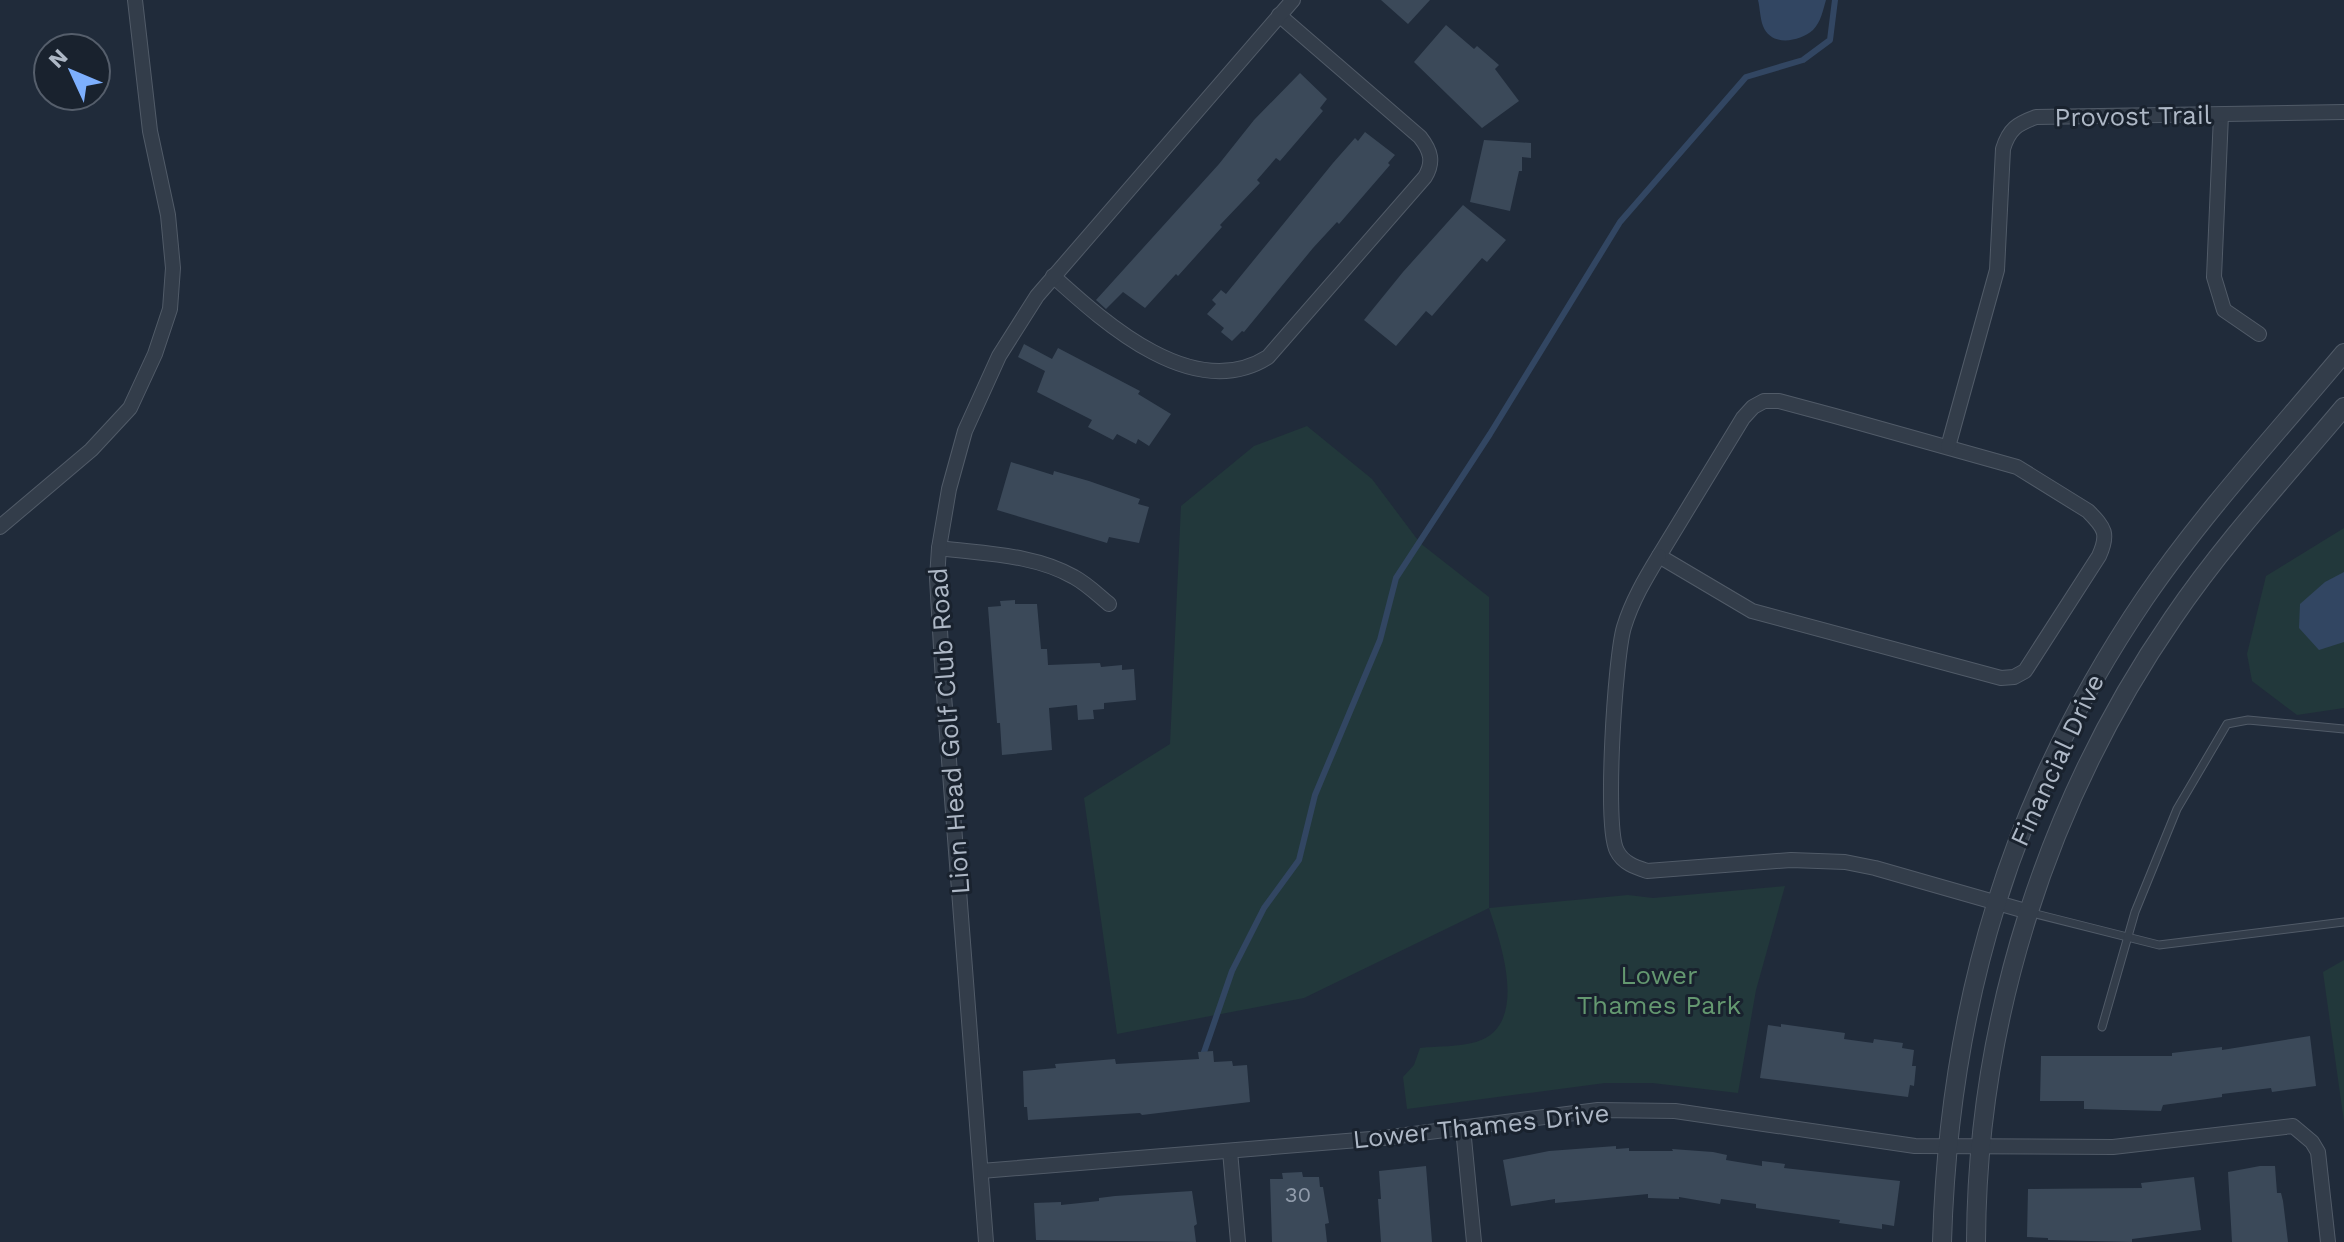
<svg xmlns="http://www.w3.org/2000/svg" width="2344" height="1242" viewBox="0 0 2344 1242" font-family="'Work Sans',sans-serif">
	<style>
		.green { fill: #22383b }
		.water { fill: #324662 }
		.lines { fill: none; stroke-linecap: round; stroke-linejoin: round }
		.stream { stroke: #324662; stroke-width: 6 }
		.building { fill: #3b4959 }
		.service-casing { stroke: #515b68; stroke-width: 9 }
		.minor-casing { stroke: #515b68; stroke-width: 16 }
		.tertiary-casing { stroke: #515b68; stroke-width: 20 }
		.service { stroke: #333d4a; stroke-width: 7 }
		.minor { stroke: #333d4a; stroke-width: 14 }
		.tertiary { stroke: #333d4a; stroke-width: 18 }
		.labels { text-anchor: middle; dominant-baseline: central; stroke-width: 6; stroke-linejoin: round; paint-order: stroke }
		.number-label { font-size: 22px; fill: #919cab }
		.street-label { font-size: 26px; fill: #aeb8c6; stroke: #19222e }
		.park-label { font-size: 26px; fill: #649870; stroke: #19222e }
	</style>
	<rect width="100%" height="100%" fill="#202b3a"/>
	<g class="green">
		<path d="M1307,426L1372,479L1420,543L1489,597V908L1628,895L1653,898L1785,886L1756,990L1738,1093L1652,1083H1605L1407,1109L1403,1077L1414,1065L1420,1048C1438,1046 1459,1047 1476,1042C1530,1026 1501,943 1489,908L1304,998L1117,1034L1084,798L1170,744L1181,506L1254,446Z"/>
		<polygon points="2344,528 2344,708 2297,715 2252,681 2247,654 2266,576"/>
		<polygon points="2344,960 2344,1122 2323,972"/>
	</g>
	<g class="water">
		<path d="M1758,0H1826C1823,10 1821,22 1813,30C1799,42 1771,47 1763,26C1760,18 1760,8 1758,0Z"/>
		<polygon points="2344,572 2344,642 2319,650 2299,628 2300,604 2325,582"/>
	</g>
	<g class="lines">
		<polyline class="stream" points="1202,1058 1232,971 1264,908 1299,860 1315,795 1380,640 1396,578 1490,434 1620,222 1746,77 1803,60 1830,40 1835,0"/>
	</g>
	<g class="building">
		<polygon points="1381,0 1430,0 1408,24"/>
		<polygon points="1446,25 1474,49 1477,46 1499,65 1495,69 1519,101 1482,128 1414,62"/>
		<polygon points="1300,73 1327,99 1320,108 1323,111 1280,161 1276,158 1257,180 1260,183 1220,225 1222,227 1178,276 1176,274 1145,308 1123,292 1106,309 1096,300 1219,164 1254,120"/>
		<polygon points="1365,132 1395,155 1388,163 1390,165 1339,224 1337,222 1313,248 1244,332 1242,331 1232,341 1221,332 1224,328 1207,314 1216,304 1212,300 1221,290 1226,294 1333,163 1355,138 1358,141"/>
		<polygon points="1484,140 1531,143 1531,158 1522,157 1522,171 1519,171 1510,211 1470,202"/>
		<polygon points="1463,205 1506,240 1487,262 1482,258 1432,316 1426,311 1396,346 1364,320 1403,272"/>
		<polygon points="1024,344 1052,359 1058,348 1140,391 1138,394 1171,414 1149,446 1138,439 1136,444 1117,434 1113,440 1088,427 1092,420 1037,392 1045,371 1018,357"/>
		<polygon points="1011,462 1053,475 1054,471 1089,481 1140,499 1138,504 1149,507 1139,543 1109,537 1107,543 997,510"/>
		<polygon points="1015,600 1015,604 1037,604 1041,649 1047,649 1048,665 1100,663 1101,667 1122,665 1122,670 1134,669 1136,700 1104,703 1104,709 1093,710 1094,719 1078,720 1077,705 1049,708 1052,750 1002,755 1000,723 997,723 988,607 1001,606 1000,601"/>
		<polygon points="1781,1024 1845,1033 1844,1039 1873,1043 1874,1039 1903,1043 1902,1048 1914,1050 1912,1066 1916,1066 1914,1086 1910,1085 1908,1097 1760,1078 1768,1025 1781,1027"/>
		<polygon points="2310,1036 2316,1086 2272,1092 2271,1088 2222,1094 2222,1097 2163,1105 2161,1111 2084,1109 2084,1101 2040,1101 2041,1056 2172,1056 2172,1053 2222,1047 2222,1050"/>
		<polygon points="1213,1051 1214,1062 1232,1061 1233,1066 1247,1065 1250,1102 1142,1115 1140,1113 1028,1120 1027,1107 1024,1107 1023,1071 1056,1068 1055,1064 1115,1059 1116,1064 1199,1059 1198,1052"/>
		<polygon points="1616,1146 1616,1149 1629,1148 1629,1151 1673,1151 1672,1149 1713,1152 1727,1155 1726,1160 1762,1166 1762,1161 1785,1164 1784,1168 1900,1181 1894,1226 1882,1224 1882,1229 1839,1223 1840,1220 1756,1208 1756,1204 1721,1199 1720,1204 1679,1197 1679,1199 1648,1198 1648,1194 1555,1203 1555,1199 1511,1206 1503,1160 1549,1151"/>
		<polygon points="1426,1166 1432,1242 1381,1242 1378,1199 1381,1199 1379,1171"/>
		<polygon points="2260,1166 2275,1166 2277,1193 2281,1193 2283,1201 2288,1242 2232,1242 2228,1172"/>
		<polygon points="1302,1172 1303,1177 1319,1177 1320,1187 1323,1187 1329,1223 1325,1224 1327,1242 1272,1242 1270,1179 1283,1179 1282,1173"/>
		<polygon points="2194,1177 2201,1230 2132,1239 2132,1242 2048,1240 2048,1238 2027,1237 2028,1189 2142,1188 2141,1183"/>
		<polygon points="1192,1191 1197,1224 1194,1226 1196,1242 1036,1240 1034,1203 1061,1202 1061,1205 1099,1201 1099,1198 1115,1196"/>
	</g>
	<g class="lines">
		<defs>
			<g id="service">
				<polyline points="2032,913 2159,945 2344,922"/>
				<polyline points="2102,1027 2135,912 2177,809 2227,724 2248,720 2344,729"/>
			</g>
			<g id="minor">
				<polyline points="2221,115 2214,277 2224,310 2259,334"/>
				<path d="M1053,276C1105,323 1194,404 1268,357L1425,177C1434,162 1431,151 1420,137L1279,15"/>
				<path d="M1764,401H1779L1835,416L2017,467L2088,511C2105,528 2109,534 2099,556L2025,671L2014,677L2001,678L1752,611L1659,556L1743,418L1753,407Z"/>
				<path d="M1948,447L1997,270L2003,149C2009,129 2017,124 2036,117L2344,112"/>
				<polyline points="0,527 91,450 130,408 155,354 170,309 173,268 168,215 150,131 135,0"/>
				<path d="M939,548C984,554 1034,554 1074,577C1087,584 1098,595 1109,604"/>
				<path d="M1659,556C1645,579 1632,601 1624,627C1615,657 1604,828 1617,851C1623,863 1635,867 1647,871L1791,860L1845,862L1875,868L2029,912"/>
				<polyline points="1463,1128 1474,1242"/>
				<polyline points="1230,1151 1238,1242"/>
				<polyline points="981,1171 1383,1138 1598,1110 1675,1111 1915,1146 2113,1147 2293,1126 2312,1142 2318,1152 2328,1242"/>
				<polyline points="986,1242 943,682 937,578 939,548 949,489 965,431 999,356 1037,296 1293,0"/>
			</g>
			<g id="tertiary">
				<path d="M1942,1242C1949,1004 2011,796 2145,598C2204,512 2277,433 2344,353"/>
				<path d="M1976,1242C1977,1020 2047,801 2173,618C2224,543 2286,476 2344,407"/>
			</g>
		</defs>
		<use href="#service" class="service-casing"/>
		<use href="#minor" class="minor-casing"/>
		<use href="#tertiary" class="tertiary-casing"/>
		<use href="#service" class="service"/>
		<use href="#minor" class="minor"/>
		<use href="#tertiary" class="tertiary"/>
	</g>
	<g class="labels">
		<g class="number-label">
			<text x="1298" y="1194">30</text>
		</g>
		<g class="street-label">
			<text transform="translate(2133 116) rotate(-1)">Provost Trail</text>
			<text transform="translate(949 731) rotate(-94)">Lion Head Golf Club Road</text>
			<text transform="translate(2057 760) rotate(-65)">Financial Drive</text>
			<text transform="translate(1481 1126) rotate(-6)">Lower Thames Drive</text>
		</g>
		<g class="park-label">
			<text x="1659" y="975">Lower<tspan x="1659" dy="30">Thames Park</tspan></text>
		</g>
	</g>
	<g transform="translate(72 72) rotate(314)"><circle r="38" fill="#19222e" stroke="#555e6b" stroke-width="2"/>
	<path d="M0-6L14 30L0 20L-14 30Z" fill="#7daffd"/>
	<text y="-12" font-size="22" font-weight="bold" text-anchor="middle" fill="#aeb8c6">N</text>
	</g>
</svg>
